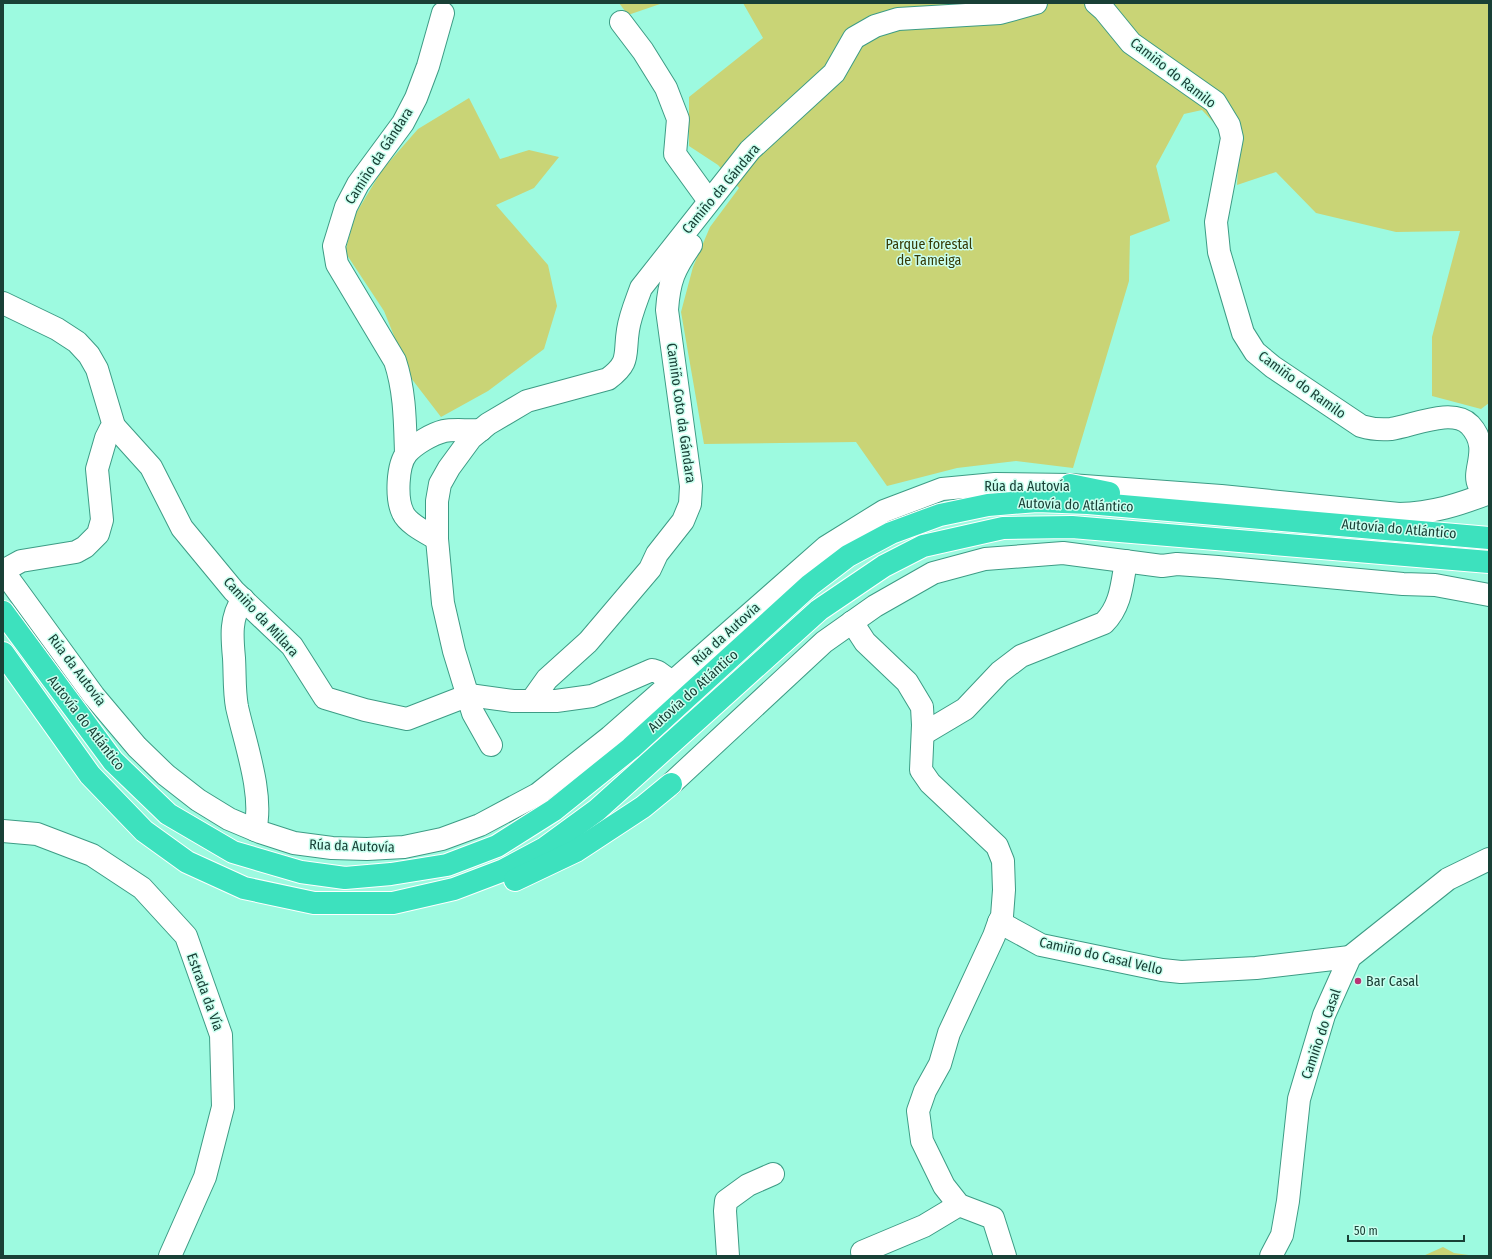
<svg xmlns="http://www.w3.org/2000/svg" width="1492" height="1259" viewBox="0 0 1492 1259" font-family="'Fira Sans Condensed',sans-serif">
	<style>
		.green { fill: #c9d476 }
		.lines { fill: none; stroke-linecap: round; stroke-linejoin: round }
		.minor-casing { stroke: #3d9c85; stroke-width: 24 }
		.highway-casing { stroke: #fff; stroke-width: 24 }
		.minor { stroke: #fff; stroke-width: 22 }
		.highway { stroke: #3de1be; stroke-width: 22 }
		.poi-dot { fill: #b93375; stroke: #caffef; stroke-width: 1.5 }
		.labels { text-anchor: middle; dominant-baseline: central; stroke-width: 3; stroke-linejoin: round; paint-order: stroke }
		.street-label { font-size: 14px; fill: #194036; stroke: #caffef }
		.park-label { font-size: 14px; fill: #363a05; stroke: #caffef }
		.poi-label { font-size: 14px; fill: #194036; stroke: #caffef; text-anchor: start }
	</style>
	<rect width="100%" height="100%" fill="#9dfae0"/>
	<g class="green">
		<polygon points="619,3 663,3 628,15"/>
		<polygon points="743,3 1489,3 1489,403 1481,409 1432,396 1432,337 1460,231 1396,232 1316,213 1276,172 1237,185 1239,150 1202,110 1184,114 1156,166 1170,221 1130,236 1129,281 1073,468 1016,461 957,468 887,486 856,442 704,444 681,312 693,267 710,227 739,188 718,165 689,146 689,97 763,38"/>
		<polygon points="469,98 500,159 529,150 559,157 534,188 496,205 548,265 557,306 544,349 488,391 441,417 411,378 384,311 345,252 355,215 382,170 418,129"/>
		<polygon points="1443,1247 1454,1253 1476,1256 1423,1256"/>
	</g>
	<g class="lines">
		<defs>
			<g id="minor">
				<path d="M1096,3L1104,10L1131,43L1215,102L1229,125L1232,138L1216,222L1219,252L1243,333L1255,352L1273,367L1361,426C1371,429 1380,430 1391,429C1413,426 1452,407 1470,425C1492,449 1471,470 1479,485C1480,488 1485,492 1487,494"/>
				<polyline points="621,22 643,51 666,88 678,119 675,154 709,201"/>
				<polyline points="3,303 57,329 77,342 89,355 97,369 114,426 151,467 182,528 234,591 292,646 325,698 365,710 407,719 469,695 513,701 556,701 592,696 652,670 658,672 672,682"/>
				<path d="M406,453C405,422 405,391 395,361L337,264L334,246L346,207L358,184L403,123L416,98L428,66L443,13"/>
				<path d="M437,539C427,533 408,524 403,513C396,499 397,465 407,453C415,444 432,434 444,431C453,429 470,431 481,430"/>
				<path d="M3,571L94,696L137,747L166,775L198,800L229,819L260,832L294,843L332,848L367,849L404,847L442,839L480,825L538,794L610,737L826,547L884,511L942,489L995,484L1070,485L1221,496L1399,514C1433,513 1458,505 1489,493"/>
				<polyline points="3,571 21,561 76,552 85,547 98,534 102,520 97,469 106,438 110,430 114,426"/>
				<path d="M243,599C230,617 232,637 234,658C235,674 234,691 237,707C245,743 264,795 255,830"/>
				<polyline points="852,622 865,642 907,682 922,707 923,725 921,770 930,783 997,846 1003,861 1004,890 1002,916 999,922"/>
				<path d="M532,700L547,679L588,642L650,569L657,554L683,521L690,504L691,486L667,310C669,281 674,269 691,245"/>
				<path d="M923,734L965,709L1000,672L1021,656L1104,623C1121,606 1122,584 1126,561"/>
				<path d="M491,745L473,713L454,651L443,603L437,539V501L440,484L449,468L471,438L488,424L527,401L608,379C631,362 624,355 628,330C630,316 636,302 641,288L750,150L834,73L854,38L875,26L898,19L1000,13L1036,3"/>
				<polyline points="671,784 824,642 875,606 933,573 985,559 1063,553 1162,566 1177,564 1218,567 1403,584 1435,585 1489,595"/>
				<polyline points="3,831 37,834 92,855 142,888 186,936 221,1035 223,1107 205,1177 170,1256"/>
				<polyline points="862,1252 924,1226 959,1205"/>
				<polyline points="728,1256 725,1211 726,1201 748,1185 773,1174"/>
				<polyline points="1005,1256 993,1218 959,1205 944,1186 922,1141 918,1111 925,1091 940,1064 949,1033 994,936 999,922 1041,945 1162,970 1181,972 1256,968 1350,957"/>
				<polyline points="1271,1256 1282,1235 1288,1201 1299,1099 1324,1015 1350,957 1448,879 1489,859"/>
			</g>
			<g id="highway">
				<polyline points="1070,485 1109,493"/>
				<polyline points="3,612 113,761 168,814 233,852 301,872 345,878 391,874 447,865 497,846 554,810 631,748 810,585 848,556 891,533 940,515 988,505 1037,501 1088,503 1489,538"/>
				<polyline points="3,653 90,775 144,831 187,862 244,888 314,903 393,903 454,889 504,870 545,848 597,810 819,610 884,566 923,546 1003,528 1072,527 1489,562"/>
				<polyline points="515,880 576,851 643,807 671,784"/>
			</g>
		</defs>
		<use href="#minor" class="minor-casing"/>
		<use href="#highway" class="highway-casing"/>
		<use href="#minor" class="minor"/>
		<use href="#highway" class="highway"/>
	</g>
	<circle class="poi-dot" cx="1358" cy="981" r="4"/>
	<g class="labels">
		<g class="street-label">
			<text transform="translate(1173 73) rotate(38)">Camiño do Ramilo</text>
			<text transform="translate(379 156) rotate(-57)">Camiño da Gándara</text>
			<text transform="translate(721 189) rotate(-50)">Camiño da Gándara</text>
			<text transform="translate(1302 385) rotate(36)">Camiño do Ramilo</text>
			<text transform="translate(681 413) rotate(82)">Camiño Coto da Gándara</text>
			<text x="1027" y="486">Rúa da Autovía</text>
			<text transform="translate(1076 505) rotate(2)">Autovía do Atlántico</text>
			<text transform="translate(1399 529) rotate(5)">Autovía do Atlántico</text>
			<text transform="translate(261 617) rotate(47)">Camiño da Millara</text>
			<text transform="translate(726 634) rotate(-42)">Rúa da Autovía</text>
			<text transform="translate(77 670) rotate(53)">Rúa da Autovía</text>
			<text transform="translate(693 691) rotate(-42)">Autovía do Atlántico</text>
			<text transform="translate(86 723) rotate(52)">Autovía do Atlántico</text>
			<text transform="translate(352 846) rotate(2)">Rúa da Autovía</text>
			<text transform="translate(1101 956) rotate(13)">Camiño do Casal Vello</text>
			<text transform="translate(205 992) rotate(70)">Estrada da Vía</text>
			<text transform="translate(1321 1034) rotate(-71)">Camiño do Casal</text>
		</g>
		<g class="park-label">
			<text x="929" y="244">Parque forestal<tspan x="929" dy="16">de Tameiga</tspan></text>
		</g>
		<g class="poi-label">
			<text x="1366" y="981">Bar Casal</text>
		</g>
	</g>
	<rect width="1492" height="1259" fill="none" stroke="#194036" stroke-width="8"/>
	<path d="M1348 1235v6h116v-6" fill="none" stroke="#194036" stroke-width="2"/>
	<text x="1354" y="1235" font-size="12" fill="#194036" stroke="#caffef" stroke-width="3" paint-order="stroke">50 m</text>
</svg>
